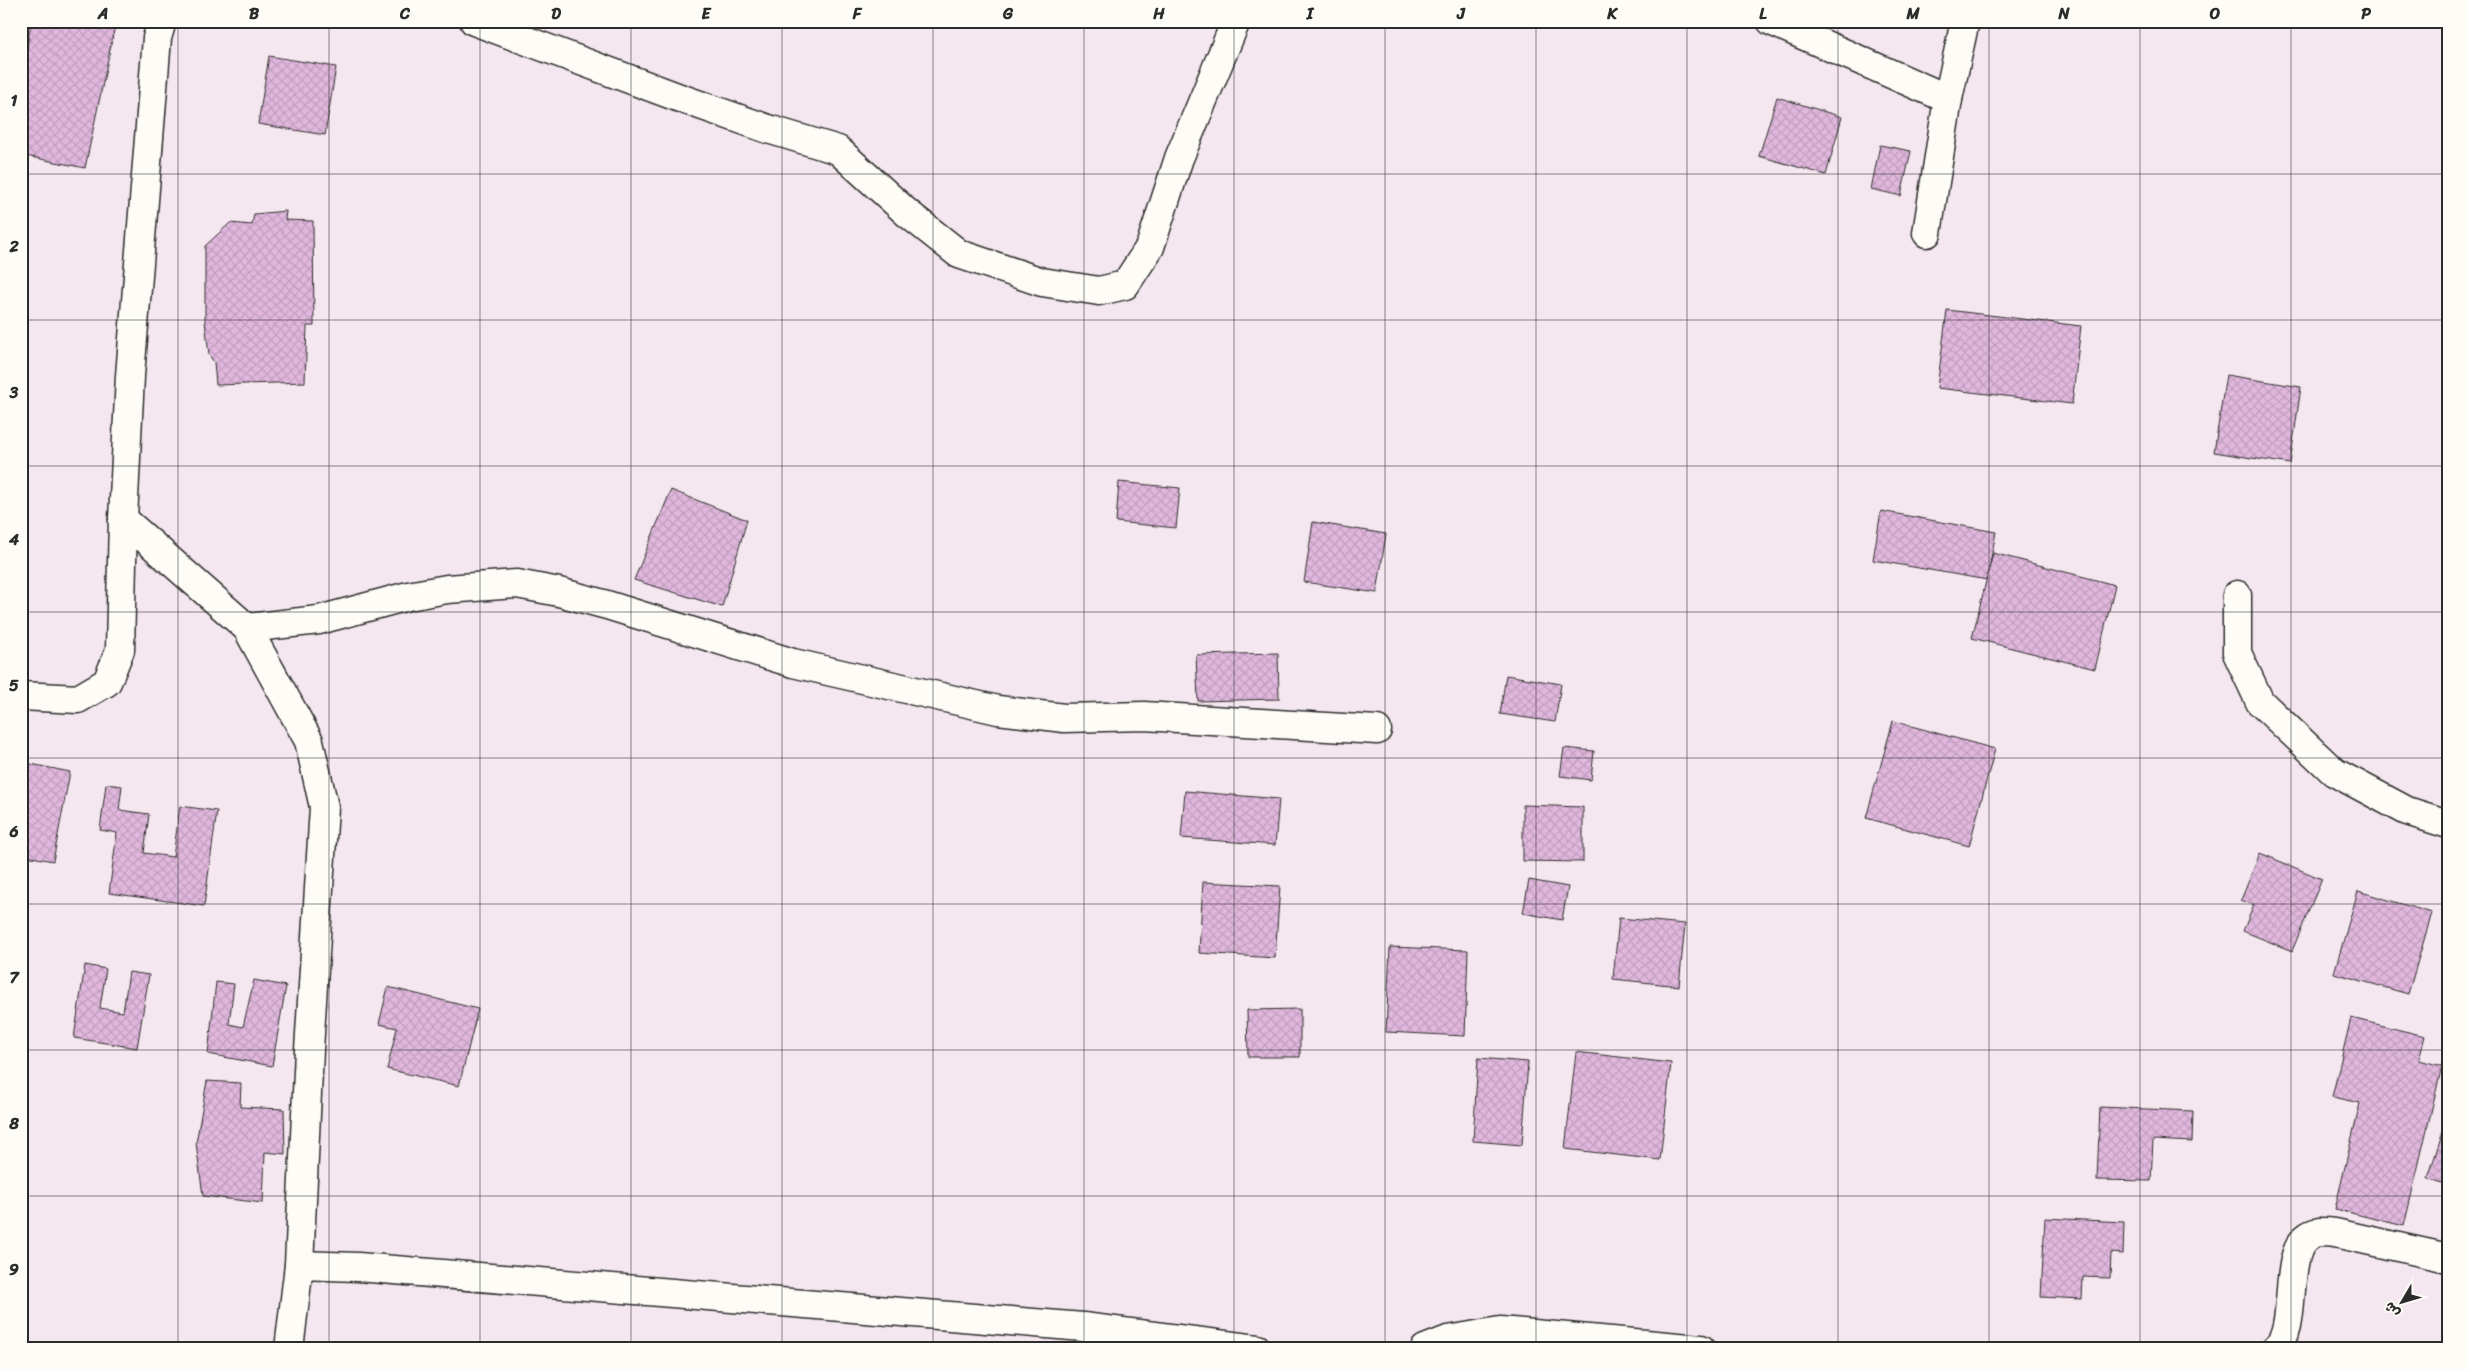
<svg xmlns="http://www.w3.org/2000/svg" width="2469" height="1370" viewBox="0 0 2469 1370" font-family="Sriracha,'Playpen Sans Arabic',sans-serif">
	<style>
		.building { fill: url(#building-cross-hatch); stroke: #2b2b2b }
		.lines { fill: none; stroke-linecap: round; stroke-linejoin: round }
		.minor-casing { stroke: #2b2b2b; stroke-width: 31 }
		.minor { stroke: #fdfcf7; stroke-width: 28 }
		.grid { fill: none; stroke: #2b2b2b; stroke-width: 1; stroke-opacity: 0.55 }
		.neatline { fill: none; stroke: #2b2b2b; stroke-width: 2 }
		.grid-label { font-size: 16px; text-anchor: middle; font-weight: bold; fill: #2b2b2b }
	</style>
	<defs>
		<pattern id="building-cross-hatch" width="8" height="8" patternUnits="userSpaceOnUse" patternTransform="scale(1.25)"><rect width="8" height="8" fill="#e1b7dd"/><path d="M0 0l8 8M0 8l8-8" fill="none" stroke="#c19ebe"/></pattern>
	</defs>
	<rect width="100%" height="100%" fill="#f5e7ef"/>
	<filter id="ink" filterUnits="userSpaceOnUse"><feTurbulence type="fractalNoise" baseFrequency=".02" numOctaves="2"/><feDisplacementMap in="SourceGraphic" scale="10" xChannelSelector="R" yChannelSelector="G"/><feConvolveMatrix kernelMatrix="1 2 1 2 8 2 1 2 1" color-interpolation-filters="sRGB"/></filter>
	<g filter="url(#ink)">
		<g class="building">
			<polygon points="31,21 116,21 85,168 21,155 21,89"/>
			<polygon points="269,56 336,67 325,135 258,124"/>
			<polygon points="1777,97 1842,117 1826,175 1759,156"/>
			<polygon points="1880,145 1911,151 1901,196 1871,189"/>
			<polygon points="286,211 285,220 313,221 314,326 307,326 305,382 216,385 214,362 209,355 205,321 205,246 230,223 252,225 254,214"/>
			<polygon points="1947,310 2081,326 2072,404 1937,388"/>
			<polygon points="2226,375 2301,387 2290,464 2214,452"/>
			<polygon points="1119,482 1180,488 1176,528 1116,522"/>
			<polygon points="671,490 747,520 722,607 634,580"/>
			<polygon points="1881,511 1996,532 1987,580 1873,560"/>
			<polygon points="1313,522 1386,534 1377,593 1304,582"/>
			<polygon points="1993,553 2115,585 2095,669 1972,638"/>
			<polygon points="1278,653 1279,699 1198,701 1196,655"/>
			<polygon points="1506,675 1561,684 1555,722 1500,714"/>
			<polygon points="1893,721 1995,749 1969,846 1866,818"/>
			<polygon points="1564,748 1594,751 1591,780 1560,776"/>
			<polygon points="21,762 70,772 53,861 21,855"/>
			<polygon points="106,784 122,786 119,810 149,814 144,853 173,857 180,806 217,811 204,906 109,893 117,833 100,830"/>
			<polygon points="1185,791 1279,799 1275,845 1181,838"/>
			<polygon points="1523,805 1583,807 1583,862 1523,861"/>
			<polygon points="2260,853 2322,879 2292,951 2243,931 2254,905 2241,900"/>
			<polygon points="1529,880 1568,887 1562,920 1523,913"/>
			<polygon points="1203,882 1280,886 1275,958 1199,953"/>
			<polygon points="2358,891 2432,913 2408,994 2334,973"/>
			<polygon points="1619,918 1685,924 1679,986 1613,979"/>
			<polygon points="1390,947 1468,950 1465,1036 1386,1032"/>
			<polygon points="85,965 106,969 100,1008 123,1012 129,972 149,975 137,1048 74,1038"/>
			<polygon points="254,980 286,986 272,1066 208,1054 216,982 234,984 229,1024 243,1027"/>
			<polygon points="388,987 478,1009 459,1086 387,1069 397,1028 379,1024"/>
			<polygon points="1300,1009 1300,1057 1248,1057 1247,1010"/>
			<polygon points="2351,1018 2425,1036 2419,1060 2442,1066 2404,1226 2335,1209 2360,1103 2332,1097"/>
			<polygon points="1576,1052 1671,1063 1660,1160 1565,1149"/>
			<polygon points="1478,1058 1528,1062 1522,1145 1473,1141"/>
			<polygon points="207,1081 241,1083 240,1107 284,1109 285,1154 265,1152 263,1203 203,1196 196,1143"/>
			<polygon points="2100,1107 2193,1111 2192,1142 2153,1140 2151,1181 2097,1180"/>
			<polygon points="2448,1115 2448,1185 2428,1178"/>
			<polygon points="2045,1218 2124,1222 2123,1254 2111,1253 2110,1278 2083,1277 2082,1299 2041,1297"/>
			<polygon points="974,1344 998,1349 974,1349"/>
		</g>
		<g class="lines">
			<defs>
				<g id="minor">
					<polyline points="474,21 680,98 768,129 838,150 906,212 959,254 1042,282 1099,291 1125,285 1150,247 1179,158 1236,21"/>
					<polyline points="1771,21 1948,99 1965,21"/>
					<polyline points="1927,233 1948,99"/>
					<polyline points="123,519 247,628 309,741 324,807 309,1050 299,1265 289,1349"/>
					<polyline points="2237,595 2237,653 2260,702 2334,772 2407,811 2448,824"/>
					<polyline points="247,628 319,620 408,596 447,589 517,584 559,592 607,605 793,663 998,710 1064,718 1144,716 1377,730"/>
					<polyline points="21,696 78,699 107,682 120,650 123,519 130,376 157,38 162,21"/>
					<polyline points="299,1265 358,1267 1083,1327 1257,1349"/>
					<polyline points="1425,1349 1448,1340 1500,1331 1701,1349"/>
					<path d="M2275,1349C2303,1326 2276,1239 2319,1232C2324,1232 2330,1232 2335,1233L2448,1258"/>
				</g>
			</defs>
			<use href="#minor" class="minor-casing"/>
			<use href="#minor" class="minor"/>
		</g>
	</g>
	<path class="grid" d="M178,21V1349M329,21V1349M480,21V1349M631,21V1349M782,21V1349M933,21V1349M1084,21V1349M1234,21V1349M1385,21V1349M1536,21V1349M1687,21V1349M1838,21V1349M1989,21V1349M2140,21V1349M2291,21V1349M21,174H2448M21,320H2448M21,466H2448M21,612H2448M21,758H2448M21,904H2448M21,1050H2448M21,1196H2448"/>
	<rect width="2469" height="1370" fill="none" stroke="#fdfcf7" stroke-width="55"/>
	<g transform="translate(2402 1302) rotate(232)" stroke="#fdfcf7" stroke-width="4" paint-order="stroke">
	<path d="M0-4L9 19L0 12L-9 19Z" fill="#2b2b2b"/>
	<text y="-8" font-size="14" font-weight="bold" text-anchor="middle" fill="#2b2b2b">ش</text>
	</g>
	<rect x="28" y="28" width="2414" height="1314" class="neatline"/>
	<g class="grid-label">
		<text x="103" y="19">A</text>
		<text x="254" y="19">B</text>
		<text x="405" y="19">C</text>
		<text x="556" y="19">D</text>
		<text x="706" y="19">E</text>
		<text x="857" y="19">F</text>
		<text x="1008" y="19">G</text>
		<text x="1159" y="19">H</text>
		<text x="1310" y="19">I</text>
		<text x="1461" y="19">J</text>
		<text x="1612" y="19">K</text>
		<text x="1763" y="19">L</text>
		<text x="1913" y="19">M</text>
		<text x="2064" y="19">N</text>
		<text x="2215" y="19">O</text>
		<text x="2366" y="19">P</text>
		<text x="14" y="106">1</text>
		<text x="14" y="252">2</text>
		<text x="14" y="398">3</text>
		<text x="14" y="545">4</text>
		<text x="14" y="691">5</text>
		<text x="14" y="837">6</text>
		<text x="14" y="983">7</text>
		<text x="14" y="1129">8</text>
		<text x="14" y="1275">9</text>
	</g>
</svg>
